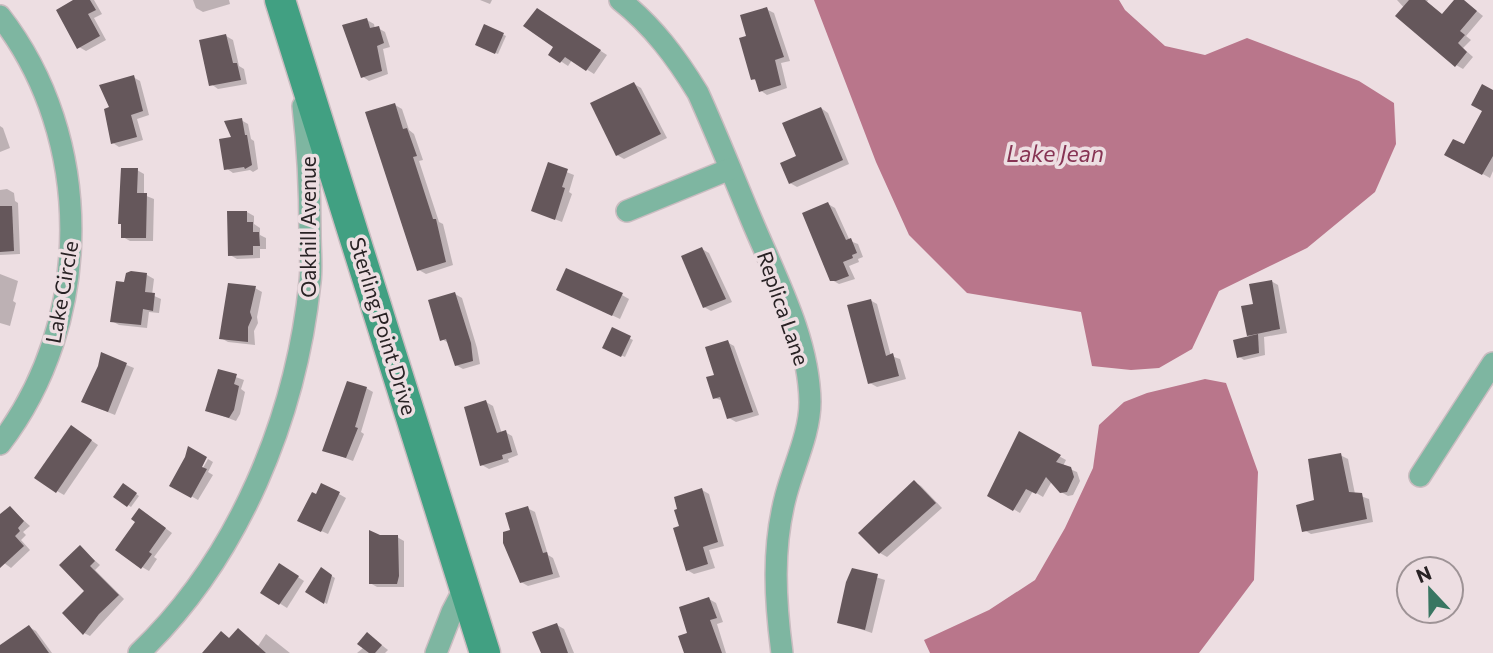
<svg xmlns="http://www.w3.org/2000/svg" width="1493" height="653" viewBox="0 0 1493 653" font-family="Commissioner,sans-serif">
	<style>
		.water { fill: #b9768b }
		.shadow { fill: #0003 }
		.building { fill: #65575b }
		.lines { fill: none; stroke-linecap: round; stroke-linejoin: round }
		.street-casing { stroke: #cabcc0; stroke-width: 24 }
		.secondary-casing { stroke: #cabcc0; stroke-width: 33 }
		.street { stroke: #7eb6a1; stroke-width: 21 }
		.secondary { stroke: #41a082; stroke-width: 30 }
		.labels { text-anchor: middle; dominant-baseline: central; stroke-width: 7; stroke-linejoin: round; paint-order: stroke }
		.street-label { font-size: 21px; fill: #282224; stroke: #eddee2 }
		.water-label { font-size: 23px; font-style: italic; fill: #873454; stroke: #eddee2 }
	</style>
	<rect width="100%" height="100%" fill="#eddee2"/>
	<g class="water">
		<polygon points="814,0 1119,0 1125,10 1165,46 1205,55 1247,38 1359,81 1394,103 1396,144 1375,192 1307,248 1219,291 1192,349 1159,368 1131,370 1092,366 1081,312 967,293 909,235 876,162"/>
		<polygon points="1205,379 1226,383 1258,472 1254,580 1199,653 930,653 924,640 989,610 1035,580 1065,528 1093,468 1099,425 1124,402 1147,393"/>
	</g>
	<g class="shadow">
		<polygon points="77,0 94,0 102,14 94,18 106,40 86,51 79,47"/>
		<polygon points="193,0 229,0 230,4 203,12 196,8"/>
		<polygon points="480,0 492,0 490,4"/>
		<polygon points="1397,0 1428,0 1427,2 1443,16 1456,0 1463,0 1483,16 1466,36 1471,40 1463,48 1473,57 1463,69 1456,65"/>
		<polygon points="766,9 774,13 790,61 781,63 787,88 767,95 760,90 758,82 753,79 748,37"/>
		<polygon points="544,14 607,55 594,74 572,60 568,66 550,54 555,47"/>
		<polygon points="367,20 374,24 375,29 378,28 385,32 390,47 383,49 388,74 369,81 362,76"/>
		<polygon points="485,26 506,36 498,54 477,45"/>
		<polygon points="226,36 233,40 239,66 244,69 247,84 218,89 211,84"/>
		<polygon points="133,77 140,81 149,115 137,119 143,140 119,147 113,143 111,108"/>
		<polygon points="634,84 641,88 667,138 624,159 617,155"/>
		<polygon points="1493,92 1493,171 1490,178 1447,154 1464,147"/>
		<polygon points="395,105 402,109 409,130 414,134 423,160 419,161 439,222 443,224 453,265 426,274 419,270"/>
		<polygon points="821,108 828,113 849,164 797,187 790,183 798,157"/>
		<polygon points="241,120 248,124 251,139 254,141 258,169 253,172 250,170 233,173 226,168"/>
		<polygon points="0,126 3,128 10,148 0,152"/>
		<polygon points="549,165 574,175 569,192 572,194 562,222 534,211"/>
		<polygon points="137,170 144,174 144,195 154,199 153,241 130,241 123,237"/>
		<polygon points="7,189 14,193 15,201 18,203 20,254 0,255 0,190"/>
		<polygon points="828,204 835,208 850,241 858,244 863,257 858,259 859,262 849,266 855,279 839,284 832,280"/>
		<polygon points="247,212 254,216 254,224 260,228 260,235 266,238 266,249 260,249 260,258 237,259 230,255"/>
		<polygon points="702,249 709,253 732,302 711,311 704,307"/>
		<polygon points="0,274 18,281 13,301 16,303 10,326 0,323"/>
		<polygon points="147,275 154,279 152,295 161,299 159,313 149,312 147,328 119,325 112,321 126,284"/>
		<polygon points="1271,281 1278,285 1287,333 1264,337 1265,355 1244,360 1238,356 1252,337 1248,335 1255,305"/>
		<polygon points="255,288 262,292 257,317 258,323 254,331 255,345 228,342 221,338"/>
		<polygon points="565,293 622,295 629,299 620,319"/>
		<polygon points="455,294 462,298 477,348 480,364 463,369 456,365 450,344 442,339"/>
		<polygon points="870,300 877,304 891,356 900,359 906,379 877,387 870,383"/>
		<polygon points="613,330 633,340 625,357 605,348"/>
		<polygon points="727,342 734,346 759,415 736,422 729,418 724,401 714,398 716,376"/>
		<polygon points="102,355 134,368 115,415 90,405"/>
		<polygon points="219,371 244,380 241,389 245,392 240,414 236,421 207,410"/>
		<polygon points="366,388 373,392 361,432 364,434 353,461 324,450"/>
		<polygon points="486,402 493,406 502,434 505,432 512,436 518,455 508,459 509,462 489,469 482,465"/>
		<polygon points="78,431 98,445 64,495 57,491"/>
		<polygon points="1020,434 1066,460 1063,466 1077,472 1080,481 1073,495 1068,496 1061,492 1052,481 1043,497 1033,491 1020,513 989,495"/>
		<polygon points="1340,455 1348,459 1355,494 1369,499 1373,522 1311,534 1304,530"/>
		<polygon points="208,459 213,462 208,472 213,475 198,500 171,485 199,475"/>
		<polygon points="914,482 921,486 942,508 887,557 880,553"/>
		<polygon points="123,485 139,496 131,507 116,497"/>
		<polygon points="702,490 709,494 724,546 709,550 715,568 694,574 687,570 681,527"/>
		<polygon points="339,494 346,498 328,534 306,524"/>
		<polygon points="10,508 30,526 23,532 26,535 21,540 30,550 11,568 0,560 0,516"/>
		<polygon points="527,508 535,512 548,555 553,558 560,577 528,586 521,582 512,531"/>
		<polygon points="146,514 172,533 154,557 157,559 149,571 142,567"/>
		<polygon points="379,537 397,537 404,541 404,587 377,587 370,583"/>
		<polygon points="80,547 100,565 95,570 124,599 90,636 84,633 87,591"/>
		<polygon points="280,565 304,581 287,608 262,592"/>
		<polygon points="322,570 335,578 327,604 307,591"/>
		<polygon points="853,570 885,580 872,633 839,622"/>
		<polygon points="709,599 716,603 723,622 717,624 726,653 686,653 689,634"/>
		<polygon points="557,625 564,629 574,653 542,653"/>
		<polygon points="29,627 36,631 52,653 0,653 0,647"/>
		<polygon points="222,633 230,639 258,646 266,634 290,653 204,653"/>
		<polygon points="374,639 388,650 385,653 357,653"/>
	</g>
	<g class="building">
		<polygon points="73,0 90,0 96,10 88,14 100,36 77,49 56,10"/>
		<polygon points="1409,0 1425,0 1442,14 1454,0 1464,0 1477,11 1460,31 1465,35 1458,43 1467,52 1455,67 1395,16"/>
		<polygon points="767,7 784,57 775,60 781,85 759,92 755,79 751,80 739,38 746,36 740,15"/>
		<polygon points="537,8 601,50 586,71 565,57 560,63 548,55 553,47 523,26"/>
		<polygon points="367,18 370,28 379,26 384,43 377,46 382,71 361,78 342,25"/>
		<polygon points="484,24 504,33 495,54 475,45"/>
		<polygon points="226,34 233,63 237,63 241,80 209,86 199,40"/>
		<polygon points="134,75 143,111 131,115 137,137 111,144 104,109 109,107 99,85"/>
		<polygon points="634,82 661,134 616,156 590,103"/>
		<polygon points="1482,84 1493,90 1493,156 1482,175 1444,155 1453,139 1464,144 1482,111 1471,105"/>
		<polygon points="395,103 403,129 407,128 417,156 413,157 433,219 436,219 446,262 417,271 365,112"/>
		<polygon points="821,107 843,160 789,184 780,163 796,156 782,123"/>
		<polygon points="242,118 245,135 247,135 252,165 245,169 244,167 224,170 219,139 231,137 224,121"/>
		<polygon points="548,162 568,169 562,187 565,188 555,220 531,211"/>
		<polygon points="121,168 138,168 137,193 147,193 146,238 121,238 121,224 118,224"/>
		<polygon points="828,202 846,240 851,238 857,253 852,255 853,258 843,262 849,276 836,281 830,281 802,213"/>
		<polygon points="0,206 12,206 14,251 0,252"/>
		<polygon points="227,211 247,211 247,222 253,222 253,232 259,232 260,246 253,246 253,255 228,256"/>
		<polygon points="702,247 726,299 703,308 681,256"/>
		<polygon points="566,268 623,293 612,316 556,290"/>
		<polygon points="131,271 147,273 145,292 155,293 153,311 143,309 141,325 110,322 116,281 124,282 126,273"/>
		<polygon points="1272,280 1280,329 1247,336 1241,306 1253,304 1249,284"/>
		<polygon points="228,283 256,286 250,312 252,318 248,327 248,342 219,339"/>
		<polygon points="455,292 471,343 473,361 455,366 446,339 440,341 428,300"/>
		<polygon points="871,299 886,356 893,353 899,376 868,384 847,305"/>
		<polygon points="612,327 631,336 621,357 602,348"/>
		<polygon points="1258,334 1259,353 1237,358 1233,340"/>
		<polygon points="728,340 753,412 727,419 720,397 713,399 706,377 714,375 705,347"/>
		<polygon points="101,352 127,363 108,412 81,402 98,366"/>
		<polygon points="218,369 237,374 234,384 239,386 234,410 229,418 205,411"/>
		<polygon points="347,381 367,387 355,427 358,428 346,458 322,451"/>
		<polygon points="486,400 497,433 506,430 512,452 502,455 503,459 480,466 464,407"/>
		<polygon points="71,425 92,440 56,493 34,478"/>
		<polygon points="1019,431 1061,455 1056,462 1071,467 1074,477 1067,492 1060,493 1046,477 1036,494 1026,489 1013,511 987,496"/>
		<polygon points="188,446 207,457 202,467 207,469 191,498 169,486 185,457"/>
		<polygon points="1341,453 1349,492 1362,493 1367,519 1302,532 1296,505 1314,500 1308,459"/>
		<polygon points="914,480 936,503 879,554 858,533"/>
		<polygon points="123,483 137,493 127,507 113,497"/>
		<polygon points="321,483 340,492 321,532 297,521 312,492 316,494"/>
		<polygon points="702,488 718,542 703,547 708,564 686,571 673,528 679,526 674,510 677,509 674,497"/>
		<polygon points="10,506 24,521 18,528 20,531 15,536 24,546 0,568 0,514"/>
		<polygon points="528,506 543,553 547,552 553,574 520,583 503,543 503,532 510,530 505,513"/>
		<polygon points="139,508 166,528 149,552 152,554 141,569 115,550 135,522 131,519"/>
		<polygon points="369,530 380,535 398,535 399,576 397,584 369,584"/>
		<polygon points="80,545 95,561 90,566 119,595 99,614 83,635 62,613 84,591 59,565"/>
		<polygon points="279,563 299,576 279,605 260,593"/>
		<polygon points="321,567 332,575 324,604 305,592"/>
		<polygon points="852,568 878,574 865,630 837,623 846,582"/>
		<polygon points="709,597 717,618 710,620 722,653 684,653 678,636 687,633 679,607"/>
		<polygon points="557,623 568,653 541,653 532,632"/>
		<polygon points="29,625 49,653 0,653 0,645"/>
		<polygon points="238,628 266,653 202,653 221,631 229,638"/>
		<polygon points="367,632 382,645 375,653 369,653 357,644"/>
	</g>
	<g class="lines">
		<defs>
			<g id="street">
				<path d="M620,0C653,26 676,57 698,93C717,135 734,178 752,221C776,278 809,339 810,402C810,433 794,465 786,495C772,547 775,600 782,653"/>
				<path d="M0,16C95,138 94,322 0,444"/>
				<polyline points="627,211 730,169"/>
				<polyline points="1420,476 1493,363"/>
				<path d="M139,653C239,558 296,417 310,282C312,266 310,250 310,234C310,191 308,148 303,106"/>
				<polyline points="436,653 452,612 465,587"/>
			</g>
			<polyline id="secondary" points="280,0 485,653"/>
		</defs>
		<use href="#street" class="street-casing"/>
		<use href="#secondary" class="secondary-casing"/>
		<use href="#street" class="street"/>
		<use href="#secondary" class="secondary"/>
	</g>
	<g class="labels">
		<g class="street-label">
			<text transform="translate(307 227) rotate(-90)">Oakhill Avenue</text>
			<text transform="translate(61 292) rotate(-80)">Lake Circle</text>
			<text transform="translate(784 308) rotate(71)">Replica Lane</text>
			<text transform="translate(384 326) rotate(73)">Sterling Point Drive</text>
		</g>
		<g class="water-label">
			<text x="1055" y="153">Lake Jean</text>
		</g>
	</g>
	<g transform="translate(1430 590) rotate(338)"><circle r="33" fill="#eddee2" stroke="#9e9396" stroke-width="2"/>
	<path d="M0-5L12 26L0 18L-12 26Z" fill="#397662"/>
	<text y="-10" font-size="19" font-weight="bold" text-anchor="middle" fill="#282224">N</text>
	</g>
</svg>
